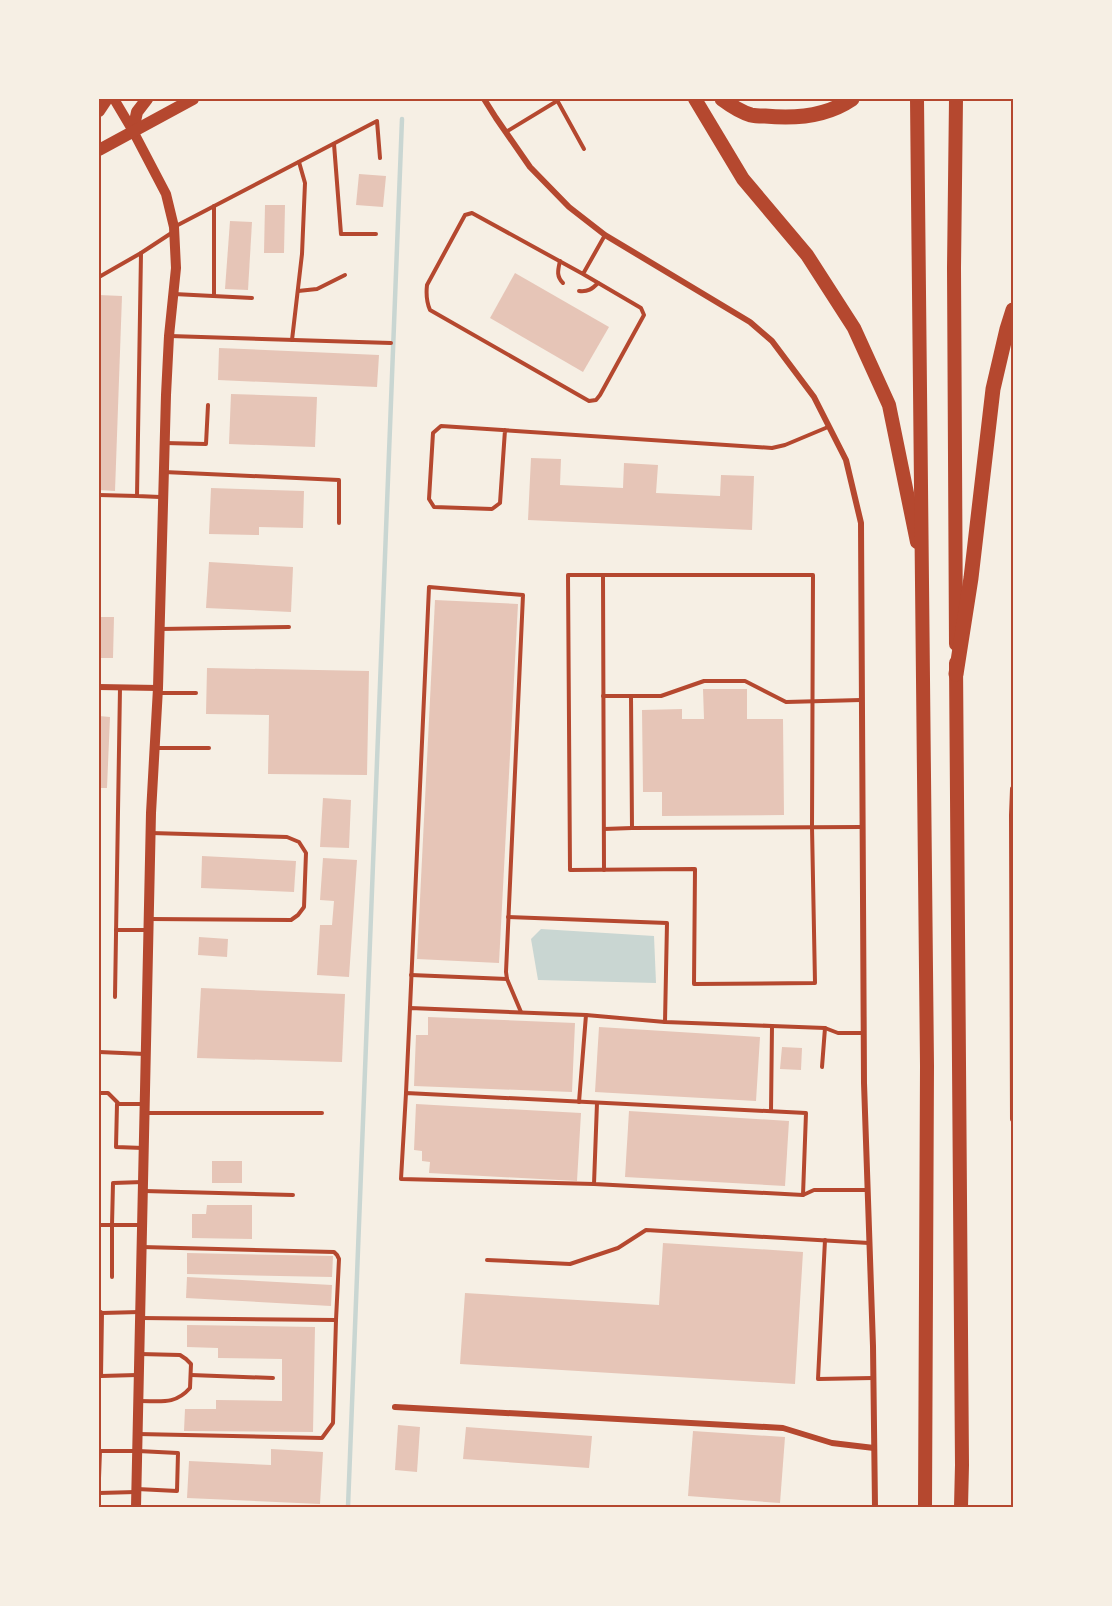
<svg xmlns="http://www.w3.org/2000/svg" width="1112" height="1606" viewBox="0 0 1112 1606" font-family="'DM Sans',sans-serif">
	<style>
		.water { fill: #c9d6d2 }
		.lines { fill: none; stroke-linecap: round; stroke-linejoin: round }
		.stream { stroke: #c9d6d2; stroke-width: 4.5 }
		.building { fill: #e6c5b7 }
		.service { stroke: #b5482f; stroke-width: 4 }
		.minor { stroke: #b5482f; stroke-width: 6 }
		.tertiary { stroke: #b5482f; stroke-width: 10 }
		.primary { stroke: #b5482f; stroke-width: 12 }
		.trunk { stroke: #b5482f; stroke-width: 14 }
		.motorway { stroke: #b5482f; stroke-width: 15 }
		.neatline { fill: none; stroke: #b5482f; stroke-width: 2 }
	</style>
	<rect width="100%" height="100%" fill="#f6efe4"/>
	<polygon class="water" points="541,929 654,936 656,983 538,980 531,939"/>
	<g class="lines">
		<polyline class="stream" points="348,1507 402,119"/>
	</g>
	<g class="building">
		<polygon points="359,174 386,176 383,207 356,205"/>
		<polygon points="265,205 285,205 284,253 264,253"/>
		<polygon points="230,221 252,222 248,290 225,289"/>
		<polygon points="515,273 609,327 583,372 490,318"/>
		<polygon points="99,295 122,296 115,491 99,490"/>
		<polygon points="219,348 379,355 377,387 218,380"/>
		<polygon points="231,394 317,397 315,447 229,444"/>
		<polygon points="531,458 561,459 560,485 623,488 624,463 658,465 656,493 720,496 721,475 754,476 752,530 528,520"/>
		<polygon points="211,488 304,491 303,528 259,527 259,535 209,534"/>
		<polygon points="209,562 293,567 291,612 206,608"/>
		<polygon points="435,600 518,604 499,963 417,959"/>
		<polygon points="99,617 114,617 113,658 99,658"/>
		<polygon points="207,668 369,671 367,775 268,774 269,715 206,714"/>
		<polygon points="703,689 747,689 747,719 783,719 784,815 662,816 662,792 643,792 642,710 682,709 682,719 704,719"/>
		<polygon points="99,716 110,717 107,788 99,788"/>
		<polygon points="323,798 351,800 349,848 320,847"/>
		<polygon points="202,856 296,861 294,892 201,888"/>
		<polygon points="323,858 357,860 349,977 317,975 320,925 332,925 334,901 320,900"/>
		<polygon points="199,937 228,939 227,957 198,955"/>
		<polygon points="201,988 345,994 342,1062 197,1058"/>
		<polygon points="428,1017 575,1023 572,1092 414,1086 416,1035 428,1035"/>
		<polygon points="599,1027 760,1037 756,1101 595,1092"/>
		<polygon points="782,1047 802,1048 801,1070 780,1069"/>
		<polygon points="416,1104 581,1113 577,1181 429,1173 430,1162 422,1161 422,1151 414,1150"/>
		<polygon points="629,1111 789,1121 785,1186 625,1177"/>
		<rect x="212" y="1161" width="30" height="22"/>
		<polygon points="207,1205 252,1205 252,1239 192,1238 192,1214 206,1214"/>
		<polygon points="663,1243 803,1252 795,1384 460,1364 465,1293 659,1305"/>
		<polygon points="187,1253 333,1256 332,1277 187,1274"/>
		<polygon points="187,1277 332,1285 331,1306 186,1298"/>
		<polygon points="187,1325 315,1327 313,1432 184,1431 185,1409 216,1409 216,1400 282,1401 282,1359 218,1358 218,1348 187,1347"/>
		<polygon points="398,1425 420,1427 417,1472 395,1470"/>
		<polygon points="466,1427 592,1436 589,1468 463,1459"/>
		<polygon points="693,1431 785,1437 780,1503 688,1496"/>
		<polygon points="271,1449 323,1452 320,1504 187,1498 189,1461 271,1465"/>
	</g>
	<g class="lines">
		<g class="service">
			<polyline points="557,100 584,149"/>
			<polyline points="506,132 557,101"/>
			<polyline points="334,144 341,234 376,234"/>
			<polyline points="174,227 377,121 380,158"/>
			<path d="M560,261C558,270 556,276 563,283"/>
			<path d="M583,274L472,213L465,215L427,285C426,294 426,301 430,310L589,401L596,400L600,395L644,315L641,308L583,274L605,235"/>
			<polyline points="99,277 141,253"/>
			<polyline points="298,291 317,289 345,275"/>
			<path d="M579,291C588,292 592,289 598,283"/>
			<polyline points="174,294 252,298"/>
			<polyline points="214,296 214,206"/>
			<polyline points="170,336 391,343"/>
			<polyline points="292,340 302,254 305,183 299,162"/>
			<polyline points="505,430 500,503 492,509 434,507 429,499 433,433 441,426 772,448 785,445 828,427"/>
			<polyline points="165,443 206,444 208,405"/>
			<polyline points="164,472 339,480 339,523"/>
			<polyline points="99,495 137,496"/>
			<polyline points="160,497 137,496 141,253 173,232"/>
			<polygon points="568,575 813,575 812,827 815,983 694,984 695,869 570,870"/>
			<polyline points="603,575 604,870"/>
			<polyline points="160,629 289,627"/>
			<polyline points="159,693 196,693"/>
			<polyline points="603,696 631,696"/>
			<polyline points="861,700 786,702 745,681 704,681 661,696 631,696 632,828 862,827"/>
			<polyline points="155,748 209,748"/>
			<polyline points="604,829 632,828"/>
			<polyline points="508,917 667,923 665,1022"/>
			<polyline points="150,919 291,920 298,915 304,907 306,853 299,842 287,837 151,833"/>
			<polyline points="116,930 148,930"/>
			<polyline points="411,975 507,979"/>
			<polyline points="115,997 120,688"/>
			<polyline points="410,1008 429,587 523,595 506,972 507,979 521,1012"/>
			<polyline points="586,1015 665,1022 772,1026 771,1111"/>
			<polyline points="772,1026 825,1028 838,1033 863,1033"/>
			<polyline points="99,1052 145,1054"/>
			<polyline points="822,1067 825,1028"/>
			<polyline points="99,1093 108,1093 118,1103"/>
			<polyline points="406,1093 410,1008 586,1015 579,1102"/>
			<polyline points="597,1103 594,1184 803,1195 814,1190 867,1190"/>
			<polyline points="146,1113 322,1113"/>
			<polyline points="143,1148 116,1147 117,1104 144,1104"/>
			<polyline points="594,1184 401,1179 406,1093 806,1113 803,1195"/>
			<polyline points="144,1191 293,1195"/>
			<polyline points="99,1225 112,1225 113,1183 143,1182"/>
			<polyline points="825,1240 818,1379 873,1378"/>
			<polyline points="487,1260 570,1264 618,1248 646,1230 869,1243"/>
			<polyline points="112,1277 112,1225 142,1225"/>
			<polyline points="99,1311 102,1313 140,1312"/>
			<polyline points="141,1318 336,1320 339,1259 337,1255 334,1252 142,1247"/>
			<polyline points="191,1375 273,1378"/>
			<polyline points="99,1376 101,1376 102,1313"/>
			<polyline points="101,1376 137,1375"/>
			<path d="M140,1401C161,1401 175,1405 190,1388L191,1364L186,1359L180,1355L140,1354"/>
			<polyline points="138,1434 322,1438 333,1423 336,1320"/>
			<polyline points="99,1478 100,1451 138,1451 178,1453 177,1491 137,1489"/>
			<polyline points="99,1493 136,1492"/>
		</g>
		<g class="minor">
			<polyline points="484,99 496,118 530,167 569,207 605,235 750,322 772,341 814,397 846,460 861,523 864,1083 873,1346 875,1507"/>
			<polyline points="99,687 158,688"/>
			<polyline points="1013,789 1012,815 1013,1119"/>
			<polyline points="395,1407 783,1428 832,1443 874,1448"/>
		</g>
		<polyline class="tertiary" points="114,99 133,131 166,194 174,227 176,268 169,336 166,395 158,688 151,813 136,1507"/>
		<g class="primary">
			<polyline points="99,111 107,99"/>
			<polyline points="133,131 137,112 147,99"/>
			<polyline points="99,150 193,99"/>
		</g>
		<g class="trunk">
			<polyline points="695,99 743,179 807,255 854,328 889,405 917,542"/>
			<polyline points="917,99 927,1066 925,1507"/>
			<polyline points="956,99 954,268 956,644"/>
			<polyline points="956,663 962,1465 961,1507"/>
		</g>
		<g class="motorway">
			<path d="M722,99C730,105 741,112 751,115C755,116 761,116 765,116C794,119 827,116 852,99"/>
			<polyline points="956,674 971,578 993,389 1007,329 1013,310"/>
		</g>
	</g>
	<rect width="1112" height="1606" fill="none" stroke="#f6efe4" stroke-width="201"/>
	<rect x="100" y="100" width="912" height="1406" class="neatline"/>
</svg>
